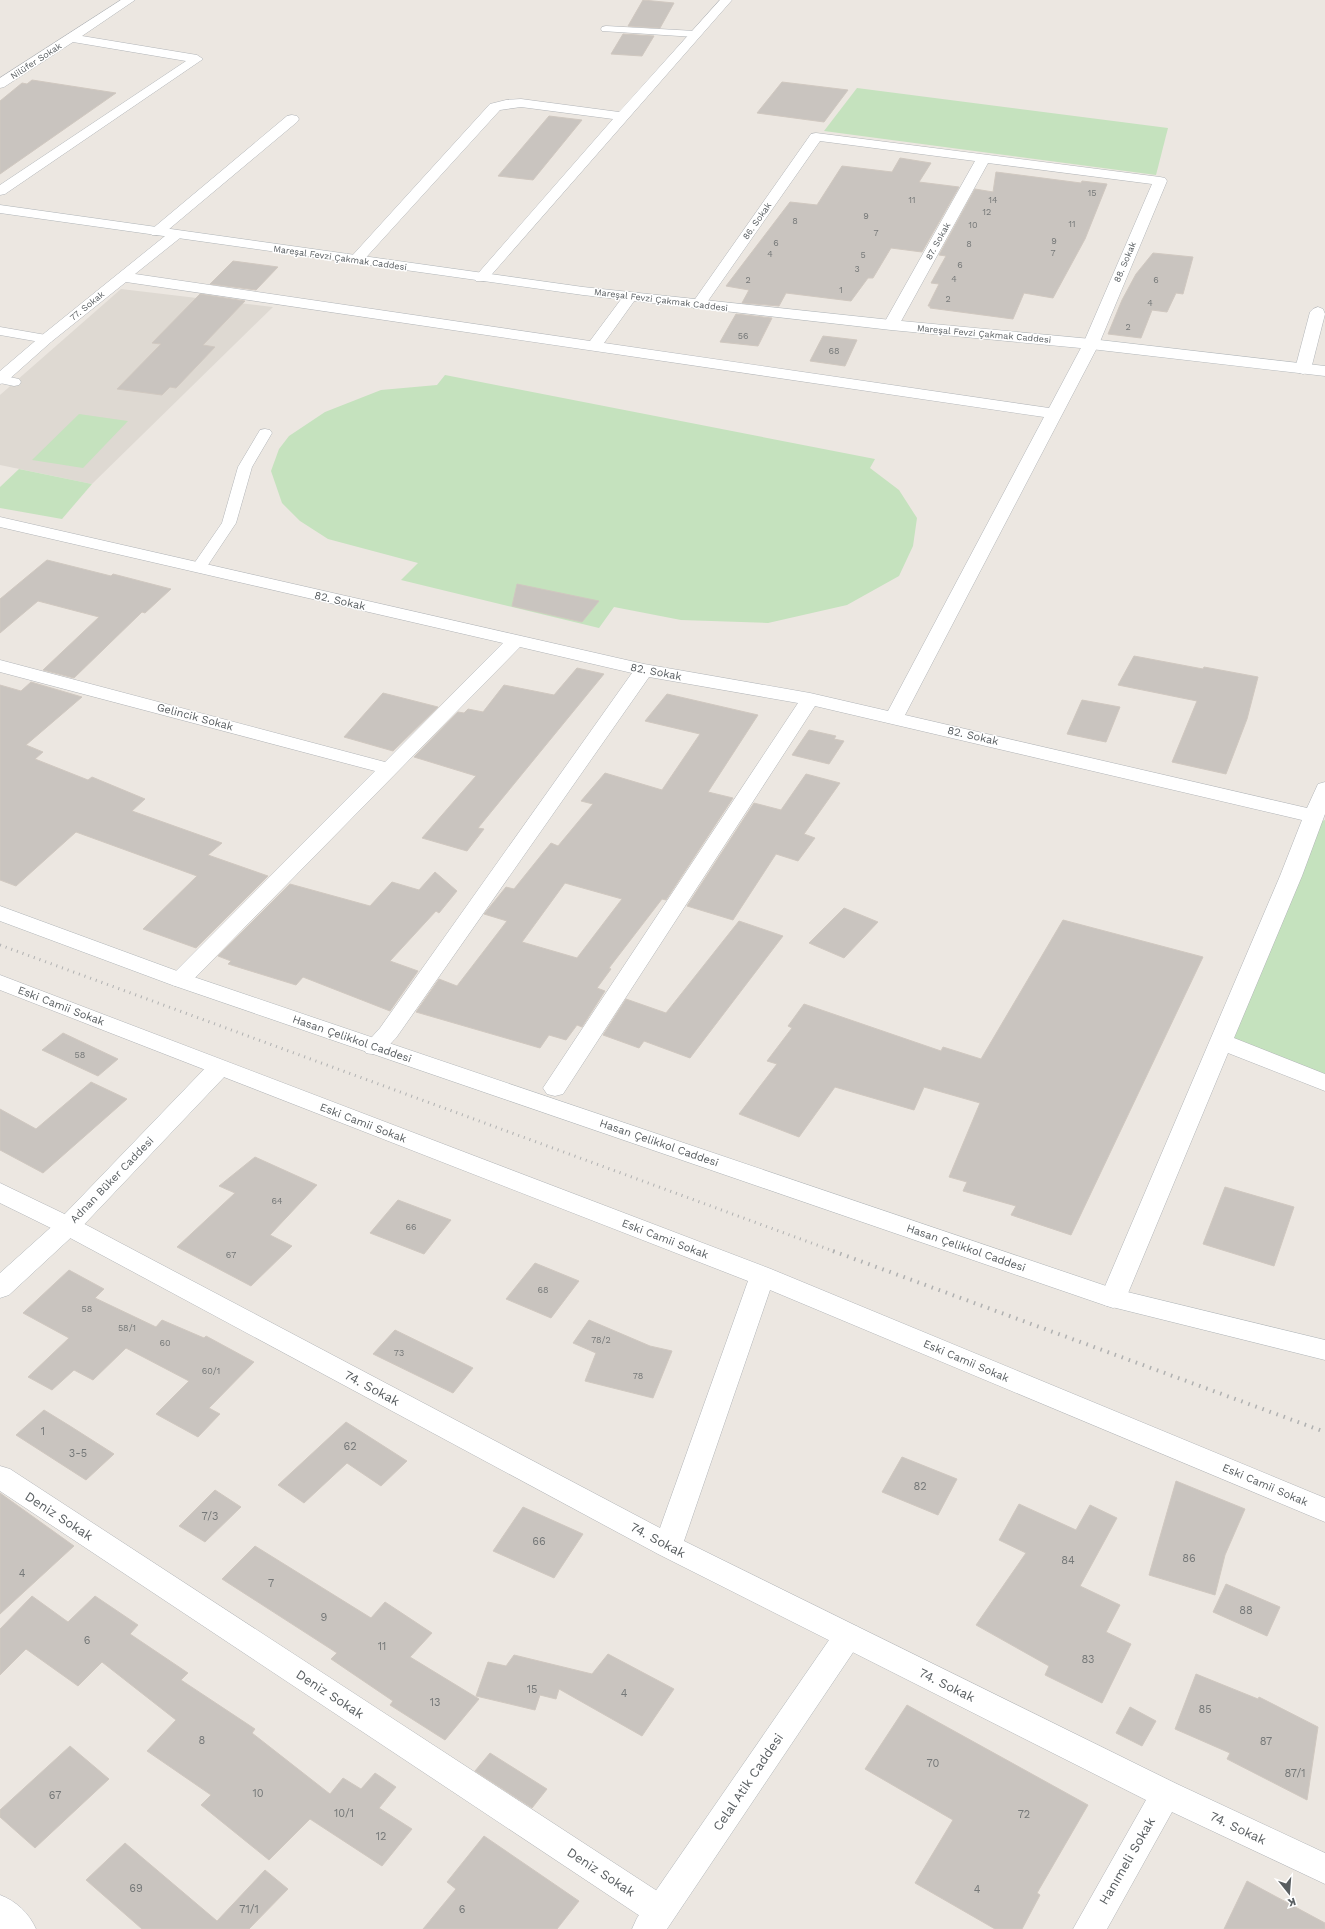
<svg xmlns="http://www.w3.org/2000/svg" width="1325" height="1929" viewBox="0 0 1325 1929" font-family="'Work Sans',sans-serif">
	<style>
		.education { fill: #ded9d2 }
		.green { fill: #c5e2be }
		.building { fill: #c9c4bf; stroke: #d0c8c0; fill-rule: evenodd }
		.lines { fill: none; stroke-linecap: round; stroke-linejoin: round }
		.lane-casing { stroke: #b2b5b8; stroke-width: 1 }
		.street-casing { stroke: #b2b5b8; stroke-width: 1 }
		.secondary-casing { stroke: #b0b5b8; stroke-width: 1 }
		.lane { fill: #fff; fill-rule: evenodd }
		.street { fill: #fff; fill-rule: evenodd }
		.secondary { fill: #fff; fill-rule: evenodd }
		.rail-far1 { stroke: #b0b1b1; stroke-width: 3; stroke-dasharray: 1 5; stroke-linecap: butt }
		.rail { stroke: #b0b1b1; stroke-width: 4; stroke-dasharray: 1.5 6; stroke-linecap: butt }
		.labels { text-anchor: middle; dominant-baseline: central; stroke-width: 3; stroke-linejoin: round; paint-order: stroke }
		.far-street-label { font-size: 9px; fill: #595e61; stroke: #fff }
		.number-label { font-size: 9px; fill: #757878 }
		.street-label { font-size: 11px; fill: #595e61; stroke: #fff }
		.near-number-label { font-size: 11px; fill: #757878 }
		.near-street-label { font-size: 13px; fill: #595e61; stroke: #fff }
	</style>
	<rect width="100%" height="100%" fill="#ece7e1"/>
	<polygon class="education" points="121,289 273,307 92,484 0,465 0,395"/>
	<g class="green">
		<polygon points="857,88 1168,128 1156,175 824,131"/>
		<polygon points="445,375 875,459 870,468 899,490 917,518 913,546 899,576 847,605 768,623 681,620 614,607 599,628 401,580 418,563 328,539 300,521 282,503 271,471 279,449 289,436 325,412 381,390 437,385"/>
		<polygon points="79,414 128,421 83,468 32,460"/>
		<polygon points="19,469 92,484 62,519 0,508 0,487"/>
		<polygon points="1325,820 1325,1090 1223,1043 1315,823"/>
	</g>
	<g class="building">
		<polygon points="643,0 674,3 660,28 628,26"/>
		<polygon points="623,34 654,36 642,56 611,54"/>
		<polygon points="32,80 116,93 0,174 0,101 22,83 27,84"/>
		<polygon points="782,82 848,90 824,122 757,113"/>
		<polygon points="549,116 582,120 533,180 498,176"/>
		<polygon points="900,158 931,163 919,182 959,187 922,252 891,248 873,278 868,278 851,301 786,293 779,306 742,303 749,290 726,286 790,202 817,205 842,166 892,172"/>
		<polygon points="996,172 1081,183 1082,181 1107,184 1085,239 1053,298 1024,293 1013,319 930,308 930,306 928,306 939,284 931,283 946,256 939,255 975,189 993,192"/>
		<polygon points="1153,253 1193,257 1183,294 1176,293 1167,312 1152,310 1141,338 1108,334 1122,300 1136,274"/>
		<polygon points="233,261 278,267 256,290 210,284"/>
		<polygon points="200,294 245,301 203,345 215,347 176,388 170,387 162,395 117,389 161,344 152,343"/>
		<polygon points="736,314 772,318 758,346 720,342"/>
		<polygon points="823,336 857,340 845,366 810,361"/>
		<polygon points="47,560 111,576 113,574 171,589 145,613 142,612 74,678 43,670 99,617 38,601 0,633 0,599"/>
		<polygon points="517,584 599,601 582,622 512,606"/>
		<polygon points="1134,656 1203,669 1204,667 1258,677 1247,719 1226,774 1172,762 1197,701 1118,685"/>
		<polygon points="577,668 604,674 478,828 484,829 467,851 422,838 476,776 414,757 458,712 464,713 468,709 483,712 504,685 554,695"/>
		<polygon points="31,682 82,697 26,745 43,752 35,759 88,780 92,777 145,799 132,811 222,843 208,855 268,876 196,948 143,929 197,876 76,832 16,886 0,880 0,685 21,691"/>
		<polygon points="383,693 438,707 393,751 344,737"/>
		<path d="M667,694L758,715L708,792L733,798L666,900L662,899L609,968L611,969L597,988L605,991L582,1027L577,1025L566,1040L549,1035L540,1048L416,1012L439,979L457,986L507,921L484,914L506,887L514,889L551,843L558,846L593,804L581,801L605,773L662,790L700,734L645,721ZM565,883L622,899L577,958L522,942Z"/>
		<polygon points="1082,700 1120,707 1106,742 1067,734"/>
		<polygon points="809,730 836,736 834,739 844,741 829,764 792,755"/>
		<polygon points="806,774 840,783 804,834 815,838 798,861 776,854 733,920 687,906 754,803 781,810"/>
		<polygon points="435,872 457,891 439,913 436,911 390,961 418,971 390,1011 303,977 296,985 228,964 231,961 218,956 290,884 370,906 392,882 419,890"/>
		<polygon points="844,908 878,922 844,958 809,943"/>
		<polygon points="1063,920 1203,957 1071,1235 1011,1215 1016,1206 963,1191 967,1182 949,1177 980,1103 924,1087 914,1110 835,1087 799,1137 739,1114 777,1064 767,1061 792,1028 788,1026 804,1004 941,1051 943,1047 981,1059"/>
		<polygon points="739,921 783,936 690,1058 644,1041 639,1048 603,1035 626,999 666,1013"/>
		<polygon points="63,1033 118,1059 98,1076 42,1050"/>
		<polygon points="91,1082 127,1099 43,1173 0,1150 0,1109 36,1129"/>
		<polygon points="255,1157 317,1185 270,1235 292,1246 251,1286 177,1247 235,1193 219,1186"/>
		<polygon points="1225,1187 1294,1207 1274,1266 1203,1244"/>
		<polygon points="398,1200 451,1220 424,1254 370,1233"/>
		<polygon points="535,1263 579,1281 551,1318 506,1299"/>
		<polygon points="69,1270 104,1289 95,1298 156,1327 162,1320 204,1338 206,1336 254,1362 209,1408 220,1414 198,1437 156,1414 189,1381 126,1348 93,1380 74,1370 52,1390 28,1377 69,1338 23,1313"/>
		<polygon points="589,1320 650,1346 672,1351 653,1398 585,1381 596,1353 573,1343"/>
		<polygon points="395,1330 473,1368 453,1393 373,1354"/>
		<polygon points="44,1410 70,1426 114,1454 86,1480 16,1435"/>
		<polygon points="346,1422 407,1461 381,1486 347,1463 304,1503 278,1485"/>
		<polygon points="902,1457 957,1479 938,1515 882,1492"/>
		<polygon points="1176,1481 1245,1509 1225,1555 1215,1595 1149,1575"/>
		<polygon points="215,1490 241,1507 205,1542 179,1526"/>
		<polygon points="0,1493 74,1546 0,1614"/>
		<polygon points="1019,1504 1076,1530 1090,1505 1117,1518 1080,1586 1120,1605 1106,1632 1131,1644 1102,1703 1045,1675 1049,1666 976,1625 1026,1553 999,1540"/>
		<polygon points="523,1507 583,1534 554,1578 493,1551"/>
		<polygon points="255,1546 371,1618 385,1602 432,1633 410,1657 479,1699 445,1740 390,1705 393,1701 331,1659 337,1653 222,1579"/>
		<polygon points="1226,1584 1280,1607 1267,1636 1213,1612"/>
		<polygon points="32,1596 68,1622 95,1596 138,1625 130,1634 188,1673 181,1680 255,1729 252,1733 330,1794 343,1778 361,1789 375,1773 396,1787 379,1808 412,1829 382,1866 310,1819 269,1860 201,1805 211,1795 147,1751 176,1720 102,1662 78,1686 26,1649 0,1675 0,1629"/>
		<polygon points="608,1654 674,1689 642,1736 559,1689 556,1699 540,1695 535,1710 476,1696 488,1662 506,1666 514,1655 592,1674"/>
		<polygon points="1196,1674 1258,1699 1259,1697 1318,1727 1307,1800 1227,1759 1230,1753 1175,1729"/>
		<polygon points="907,1705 1088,1805 1037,1893 1040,1895 1022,1929 995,1929 915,1883 953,1820 865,1769"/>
		<polygon points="1130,1707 1156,1721 1142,1746 1116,1733"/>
		<polygon points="70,1746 109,1779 35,1848 0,1817 0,1810"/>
		<polygon points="490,1753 547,1789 532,1808 475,1771"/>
		<polygon points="484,1836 579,1901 557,1929 423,1929 456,1889 447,1882"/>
		<polygon points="125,1843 217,1921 265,1870 288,1889 249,1929 142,1929 86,1880"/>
		<polygon points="1247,1881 1325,1923 1325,1929 1224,1929"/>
	</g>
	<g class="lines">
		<defs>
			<g id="lane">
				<polygon points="606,26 695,31 700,34 695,37 602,31 601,29 602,27"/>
				<polygon points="0,327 46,335 51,336 53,339 51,342 46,343 0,335"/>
				<polygon points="0,375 19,379 21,382 19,385 14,386 0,383"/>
				<polygon points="265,429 270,430 272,433 252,467 236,523 204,571 194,571 191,568 222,523 238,467 260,430"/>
			</g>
			<g id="street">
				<polygon points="121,0 135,0 82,36 197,55 203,59 5,194 0,195 0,185 186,61 73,42 4,87 0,88 0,78"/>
				<polygon points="720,0 732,0 486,281 476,281 474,278 613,119 521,107 500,110 361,263 351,263 349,260 351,257 490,104 506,100 521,99 619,112"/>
				<polygon points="292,115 297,116 299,119 297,122 162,235 152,235 150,232 152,229 287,116"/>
				<path d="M816,133L1160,177L1165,178L1167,181L1099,344L905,715L1307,808L1318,784L1325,782V814L1302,876L1234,1038L1325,1074V1091L1228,1053L1126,1298L1122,1305L1113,1308L1104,1305L1100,1298L1280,876L1302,820L815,706L563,1094L555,1096L547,1094L543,1088L547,1082L798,703L649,677L396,1038C386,1048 381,1057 366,1053L363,1047L380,1028L632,673L520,647L188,985L180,987L172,985L169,980L172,975L375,771L0,672V660L385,762L503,643L0,527V517L644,664L810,693L888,711L1044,417L126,282L51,342L6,382L0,384V371L41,336L170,232H180L182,235L180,238L135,274L590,341L625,294H635L637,297L604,343L1049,408L1083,344L1152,184L988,163L899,325L896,328H886L883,325L975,161L820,141L703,308H693L691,305L693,302L811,134Z"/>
				<polygon points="1318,307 1323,309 1325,314 1311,369 1309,372 1303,374 1297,372 1295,369 1310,312 1313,309"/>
				<polygon points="0,975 771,1269 1325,1498 1325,1522 770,1290 684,1541 1177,1784 1325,1853 1325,1884 1172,1812 1107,1929 1073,1929 1146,1800 658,1554 59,1232 0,1203 0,1183 77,1220 660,1528 748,1281 0,990"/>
				<polygon points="0,1466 10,1469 671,1900 676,1911 671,1922 660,1926 649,1922 0,1491"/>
				<path d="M0,1895C16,1901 29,1913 36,1929H0Z"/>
			</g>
			<g id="secondary">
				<polygon points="0,205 583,287 891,320 1091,339 1325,366 1325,376 1091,349 891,330 583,295 0,213"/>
				<polygon points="0,906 188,975 1115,1289 1325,1340 1325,1360 1104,1305 172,985 0,921"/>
				<polygon points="219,1060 227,1062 231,1068 227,1074 77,1232 9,1295 0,1298 0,1273 59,1220 211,1062"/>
				<polygon points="848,1623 858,1627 863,1636 858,1645 667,1929 632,1929 637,1918 838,1627"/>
			</g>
		</defs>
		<use href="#lane" class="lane-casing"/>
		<use href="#street" class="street-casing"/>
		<use href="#secondary" class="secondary-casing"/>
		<use href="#lane" class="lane"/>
		<use href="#street" class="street"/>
		<use href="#secondary" class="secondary"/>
		<polyline class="rail-far1" points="0,945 836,1252"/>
		<polyline class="rail" points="833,1251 1325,1432"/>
	</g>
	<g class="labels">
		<g class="far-street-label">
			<text transform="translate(36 61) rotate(-33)">Nilüfer Sokak</text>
			<text transform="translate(757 221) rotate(-55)">86. Sokak</text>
			<text transform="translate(938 241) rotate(-61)">87. Sokak</text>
			<text transform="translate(340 258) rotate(8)">Mareşal Fevzi Çakmak Caddesi</text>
			<text transform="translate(1125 262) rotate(-67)">88. Sokak</text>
			<text transform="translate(661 300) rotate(7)">Mareşal Fevzi Çakmak Caddesi</text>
			<text transform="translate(87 306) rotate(-39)">77. Sokak</text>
			<text transform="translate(984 334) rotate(5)">Mareşal Fevzi Çakmak Caddesi</text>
		</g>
		<g class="number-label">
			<text x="1092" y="193">15</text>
			<text x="912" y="200">11</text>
			<text x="993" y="200">14</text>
			<text x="987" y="212">12</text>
			<text x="866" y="216">9</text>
			<text x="795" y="221">8</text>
			<text x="1072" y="224">11</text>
			<text x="973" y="225">10</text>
			<text x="876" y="233">7</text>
			<text x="1054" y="241">9</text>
			<text x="776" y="243">6</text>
			<text x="969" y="244">8</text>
			<text x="1053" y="253">7</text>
			<text x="770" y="254">4</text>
			<text x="863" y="255">5</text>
			<text x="960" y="265">6</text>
			<text x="857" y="269">3</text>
			<text x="954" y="279">4</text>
			<text x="748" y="280">2</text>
			<text x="1156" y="280">6</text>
			<text x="841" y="290">1</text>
			<text x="948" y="299">2</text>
			<text x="1150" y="303">4</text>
			<text x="1128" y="327">2</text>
			<text x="743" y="336">56</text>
			<text x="834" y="351">68</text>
			<text x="80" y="1055">58</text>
			<text x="277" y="1201">64</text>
			<text x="411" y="1227">66</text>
			<text x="231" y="1255">67</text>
			<text x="543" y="1290">68</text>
			<text x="87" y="1309">58</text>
			<text x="127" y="1328">58/1</text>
			<text x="601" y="1340">78/2</text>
			<text x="165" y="1343">60</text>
			<text x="399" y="1353">73</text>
			<text x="211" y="1371">60/1</text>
			<text x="638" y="1376">78</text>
		</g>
		<g class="street-label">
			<text transform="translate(340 601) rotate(13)">82. Sokak</text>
			<text transform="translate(656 672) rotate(11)">82. Sokak</text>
			<text transform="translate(195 717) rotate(15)">Gelincik Sokak</text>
			<text transform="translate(973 736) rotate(13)">82. Sokak</text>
			<text transform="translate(61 1006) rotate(21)">Eski Camii Sokak</text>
			<text transform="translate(352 1039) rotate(19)">Hasan Çelikkol Caddesi</text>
			<text transform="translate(363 1123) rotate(21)">Eski Camii Sokak</text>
			<text transform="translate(659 1143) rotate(19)">Hasan Çelikkol Caddesi</text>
			<text transform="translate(112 1180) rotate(-46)">Adnan Büker Caddesi</text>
			<text transform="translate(665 1239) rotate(21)">Eski Camii Sokak</text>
			<text transform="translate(966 1248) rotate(19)">Hasan Çelikkol Caddesi</text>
			<text transform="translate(966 1361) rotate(23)">Eski Camii Sokak</text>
			<text transform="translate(1265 1485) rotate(23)">Eski Camii Sokak</text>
		</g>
		<g class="near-number-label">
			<text x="43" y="1431">1</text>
			<text x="350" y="1446">62</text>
			<text x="78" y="1453">3-5</text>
			<text x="920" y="1486">82</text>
			<text x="210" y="1516">7/3</text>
			<text x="539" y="1541">66</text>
			<text x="1189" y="1558">86</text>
			<text x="1068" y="1560">84</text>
			<text x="22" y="1573">4</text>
			<text x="271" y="1583">7</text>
			<text x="1246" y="1610">88</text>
			<text x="324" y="1617">9</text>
			<text x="87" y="1640">6</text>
			<text x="382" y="1646">11</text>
			<text x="1088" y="1659">83</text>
			<text x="532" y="1689">15</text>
			<text x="624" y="1693">4</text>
			<text x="435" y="1702">13</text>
			<text x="1205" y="1709">85</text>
			<text x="202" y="1740">8</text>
			<text x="1266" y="1741">87</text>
			<text x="933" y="1763">70</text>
			<text x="1295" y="1773">87/1</text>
			<text x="258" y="1793">10</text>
			<text x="55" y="1795">67</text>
			<text x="344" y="1813">10/1</text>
			<text x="1024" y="1814">72</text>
			<text x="381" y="1836">12</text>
			<text x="136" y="1888">69</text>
			<text x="977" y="1889">4</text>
			<text x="249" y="1909">71/1</text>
			<text x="462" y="1909">6</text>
		</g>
		<g class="near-street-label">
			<text transform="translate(372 1388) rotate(28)">74. Sokak</text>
			<text transform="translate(59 1516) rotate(33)">Deniz Sokak</text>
			<text transform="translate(658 1540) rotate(28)">74. Sokak</text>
			<text transform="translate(947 1685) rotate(26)">74. Sokak</text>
			<text transform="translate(330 1694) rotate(33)">Deniz Sokak</text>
			<text transform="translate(748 1782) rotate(-56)">Celal Atik Caddesi</text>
			<text transform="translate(1238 1828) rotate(25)">74. Sokak</text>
			<text transform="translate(1127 1861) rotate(-60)">Hanımeli Sokak</text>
			<text transform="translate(601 1872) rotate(33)">Deniz Sokak</text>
		</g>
	</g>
	<g transform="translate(1289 1893) rotate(163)" stroke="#ffffff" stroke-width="3" paint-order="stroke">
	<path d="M0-3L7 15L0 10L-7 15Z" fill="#595e61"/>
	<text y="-6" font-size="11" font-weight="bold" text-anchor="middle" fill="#595e61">K</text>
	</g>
</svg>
